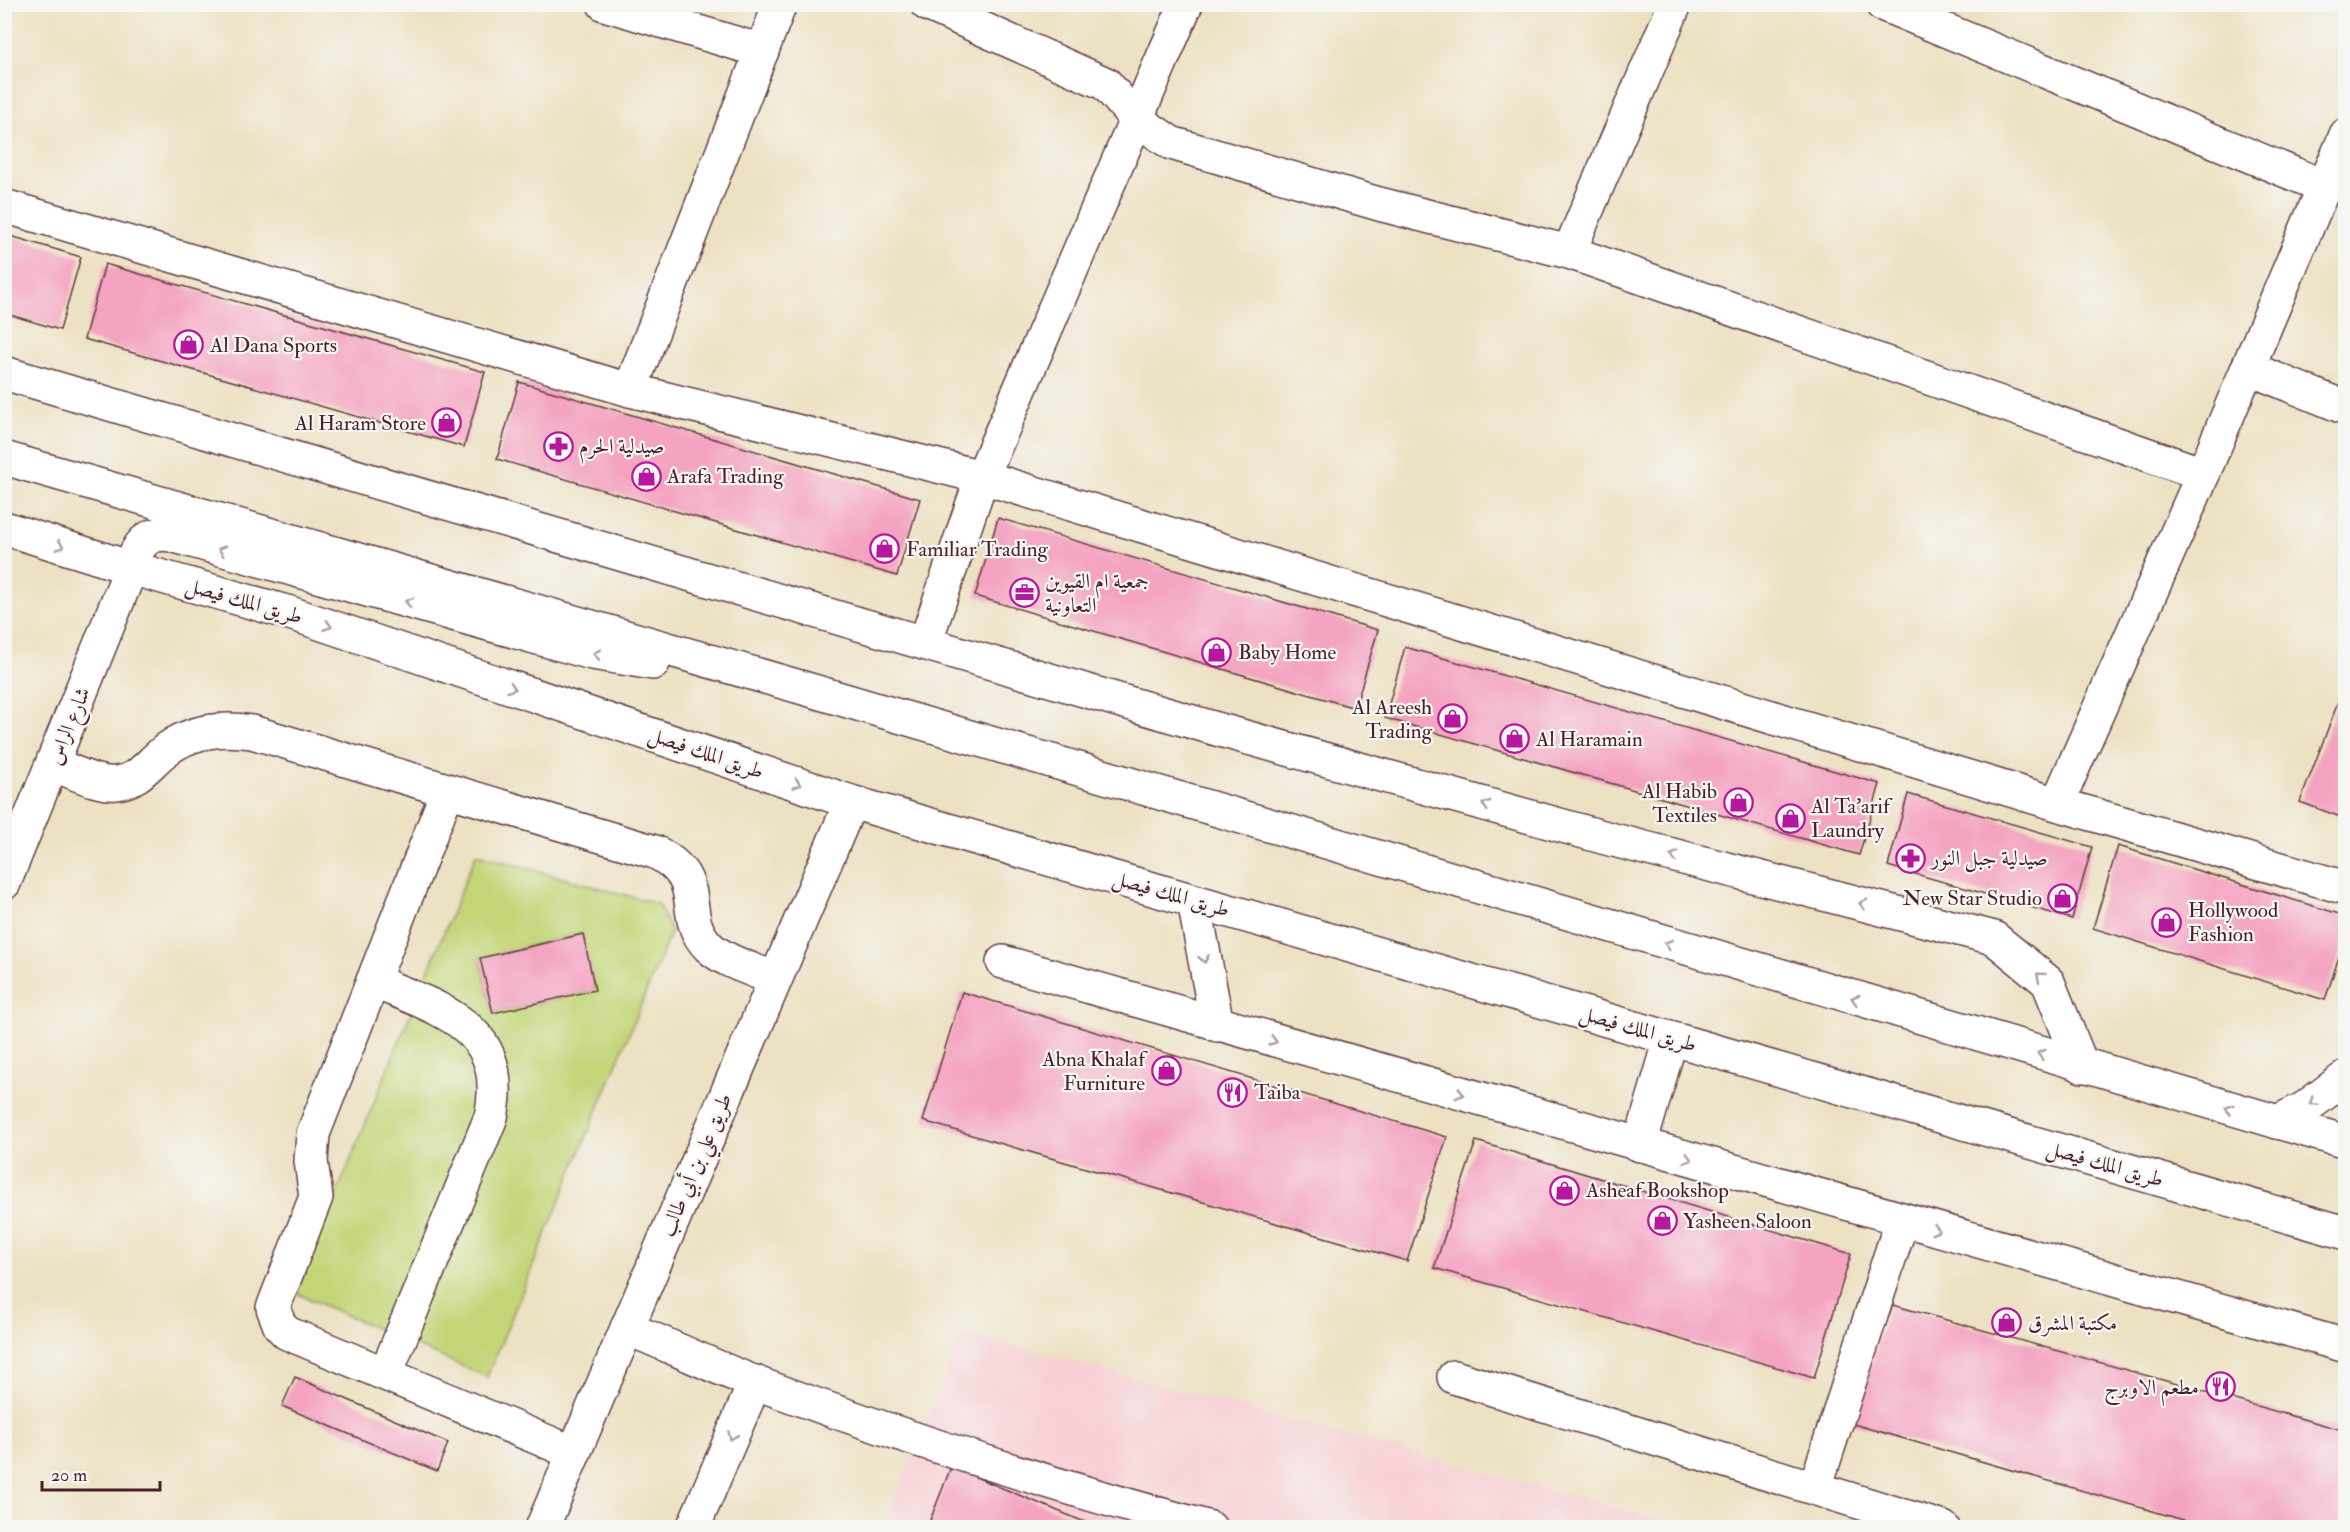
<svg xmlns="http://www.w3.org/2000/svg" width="2350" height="1532" viewBox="0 0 2350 1532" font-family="'IM FELL Double Pica',Amiri,serif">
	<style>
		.built { fill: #f7cfd4 }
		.green { fill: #c3d577; stroke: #867a51; stroke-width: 1.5; fill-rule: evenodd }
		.building { fill: #f4a4c1 }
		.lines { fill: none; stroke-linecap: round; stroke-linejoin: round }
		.minor-casing { stroke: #623c42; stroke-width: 36 }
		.major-casing { stroke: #623c42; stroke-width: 36 }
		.minor { stroke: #fff; stroke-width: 33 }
		.major { stroke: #fff; stroke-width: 33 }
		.oneway { stroke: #ae9aa0 }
		.labels { text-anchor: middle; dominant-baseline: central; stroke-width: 4.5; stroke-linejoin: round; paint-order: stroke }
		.poi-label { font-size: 21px; fill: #4a1f2b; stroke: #f6f6f2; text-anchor: start }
		.street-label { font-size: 21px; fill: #4a1f2b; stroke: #f6f6f2 }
	</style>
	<rect width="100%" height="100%" fill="#f6f6f2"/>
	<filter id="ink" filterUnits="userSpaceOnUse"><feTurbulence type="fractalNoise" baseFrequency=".0167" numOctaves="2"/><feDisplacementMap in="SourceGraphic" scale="12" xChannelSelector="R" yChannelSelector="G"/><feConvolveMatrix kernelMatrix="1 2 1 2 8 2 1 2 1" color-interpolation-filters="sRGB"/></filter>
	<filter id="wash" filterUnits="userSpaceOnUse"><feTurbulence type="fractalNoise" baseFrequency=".008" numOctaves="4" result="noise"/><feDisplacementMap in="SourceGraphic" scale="24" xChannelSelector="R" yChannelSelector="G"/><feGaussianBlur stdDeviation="1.35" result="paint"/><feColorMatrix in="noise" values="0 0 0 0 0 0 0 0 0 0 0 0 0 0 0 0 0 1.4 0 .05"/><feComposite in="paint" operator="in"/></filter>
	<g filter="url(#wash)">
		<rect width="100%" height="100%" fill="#ede1c3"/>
		<polygon class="built" points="962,1332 1688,1527 883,1528"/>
		<path class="green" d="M476,854L658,904L671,932L487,1377L296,1293ZM582,934L595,990L493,1013L480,958Z"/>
		<g id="blocks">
			<g class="building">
				<polygon points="4,234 81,257 60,330 4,313"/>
				<polygon points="105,264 485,372 464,447 84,339"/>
				<polygon points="519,382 920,499 897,576 497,459"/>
				<polygon points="998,518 1378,630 1355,708 975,596"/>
				<polygon points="1405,647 1880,784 1859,855 1385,718"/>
				<polygon points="2345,684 2346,684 2346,819 2300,802"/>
				<polygon points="1908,794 2092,847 2072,919 1888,866"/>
				<polygon points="2118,846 2346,916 2346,935 2325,1000 2093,928"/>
				<polygon points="583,934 595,990 493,1013 480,958"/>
				<polygon points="962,992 1447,1137 1407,1261 923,1121"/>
				<polygon points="1476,1141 1851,1254 1814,1378 1434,1268"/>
				<polygon points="1889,1304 2346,1431 2346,1528 2211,1528 1853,1424"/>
				<polygon points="295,1377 448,1443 437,1471 282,1406"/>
				<polygon points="951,1467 1097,1527 1097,1528 927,1528"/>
			</g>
		</g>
	</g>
	<g filter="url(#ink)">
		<use href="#blocks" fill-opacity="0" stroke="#623c42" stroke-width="1.5"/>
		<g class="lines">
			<defs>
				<g id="minor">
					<polyline points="604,4 762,51"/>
					<polyline points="927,4 1106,84 1136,119 1171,143 1379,204 1569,252 2203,474"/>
					<polyline points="1882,4 2323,186"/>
					<polyline points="4,206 630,390 982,477 2057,804 2346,888"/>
					<polyline points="1569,252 1675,4"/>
					<polyline points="2248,368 2346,408"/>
					<polyline points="4,373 1220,730 1606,838 1994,938 2048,982 2082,1066"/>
					<polyline points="630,390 780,4"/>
					<polyline points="925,643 982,477 1186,4"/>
					<path d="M54,765C73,771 96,785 116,783C137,781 146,767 161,754C187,731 219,727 252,732L655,852C711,880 676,914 709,947C725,962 755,970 775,979"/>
					<polyline points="447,792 313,1134 311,1161 316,1197 273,1308 280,1326 287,1333 574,1453"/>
					<polyline points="2057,804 2203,474 2346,135"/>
					<polyline points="4,883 131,568"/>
					<polyline points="1194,901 1217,1025"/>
					<polyline points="1003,962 2346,1346"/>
					<path d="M373,981C441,1010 510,1026 491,1117L386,1373"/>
					<polyline points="2277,1122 2305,1108 2346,1077"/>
					<polyline points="1640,1145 1671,1039"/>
					<path d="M627,1328C670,1346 712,1366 756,1383C905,1438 1057,1487 1210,1528"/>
					<polyline points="1454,1377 1943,1528"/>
					<polyline points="1815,1488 1902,1220"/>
					<polyline points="542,1528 851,802"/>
					<polyline points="693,1528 755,1382"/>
				</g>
				<g id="major">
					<polyline points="4,458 800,687 2346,1142"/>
					<polyline points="4,528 131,568 290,613 851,802 2346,1233"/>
					<path d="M131,568C136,546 147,531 171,535L592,653L653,663"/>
				</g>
			</defs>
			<use href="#minor" class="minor-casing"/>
			<use href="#major" class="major-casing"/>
			<use href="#minor" class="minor"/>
			<use href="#major" class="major"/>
		</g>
		<defs><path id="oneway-chevron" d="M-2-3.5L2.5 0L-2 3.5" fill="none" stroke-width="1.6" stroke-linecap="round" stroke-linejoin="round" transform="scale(1.5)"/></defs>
		<g class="oneway">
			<use href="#oneway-chevron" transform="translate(60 546) rotate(18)"/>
			<use href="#oneway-chevron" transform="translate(222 550) rotate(-164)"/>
			<use href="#oneway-chevron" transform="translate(409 602) rotate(-164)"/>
			<use href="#oneway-chevron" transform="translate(328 626) rotate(19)"/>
			<use href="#oneway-chevron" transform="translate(597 654) rotate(-169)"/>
			<use href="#oneway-chevron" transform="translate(512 688) rotate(19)"/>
			<use href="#oneway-chevron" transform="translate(797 784) rotate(19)"/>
			<use href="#oneway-chevron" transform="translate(1486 805) rotate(-164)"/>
			<use href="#oneway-chevron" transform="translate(1674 856) rotate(-166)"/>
			<use href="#oneway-chevron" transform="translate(1863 904) rotate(-166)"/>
			<use href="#oneway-chevron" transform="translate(1668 944) rotate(-164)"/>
			<use href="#oneway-chevron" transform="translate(1204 959) rotate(80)"/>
			<use href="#oneway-chevron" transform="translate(2040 976) rotate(-140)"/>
			<use href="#oneway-chevron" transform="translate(1855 999) rotate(-163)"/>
			<use href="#oneway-chevron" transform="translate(1273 1041) rotate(16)"/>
			<use href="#oneway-chevron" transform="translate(2041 1054) rotate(-163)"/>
			<use href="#oneway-chevron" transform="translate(1460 1094) rotate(16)"/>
			<use href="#oneway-chevron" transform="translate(2313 1102) rotate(146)"/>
			<use href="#oneway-chevron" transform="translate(2229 1109) rotate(-164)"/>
			<use href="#oneway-chevron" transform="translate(1688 1159) rotate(16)"/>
			<use href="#oneway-chevron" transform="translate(1936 1230) rotate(16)"/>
			<use href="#oneway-chevron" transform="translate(732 1436) rotate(113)"/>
		</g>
	</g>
	<defs>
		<symbol id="shop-ring" viewBox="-11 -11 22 22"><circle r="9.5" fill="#f6f6f2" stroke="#b5179e" stroke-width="1.5"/><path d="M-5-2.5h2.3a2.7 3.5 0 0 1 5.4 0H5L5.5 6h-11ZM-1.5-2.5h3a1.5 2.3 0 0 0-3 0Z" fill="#b5179e"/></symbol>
		<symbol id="pharmacy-ring" viewBox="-11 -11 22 22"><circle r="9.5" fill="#f6f6f2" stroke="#b5179e" stroke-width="1.5"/><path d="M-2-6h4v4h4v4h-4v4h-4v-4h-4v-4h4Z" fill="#b5179e"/></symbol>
		<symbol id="office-ring" viewBox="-11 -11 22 22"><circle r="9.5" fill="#f6f6f2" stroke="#b5179e" stroke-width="1.5"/><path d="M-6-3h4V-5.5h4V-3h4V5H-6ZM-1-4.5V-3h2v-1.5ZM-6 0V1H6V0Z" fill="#b5179e"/></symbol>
		<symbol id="restaurant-ring" viewBox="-11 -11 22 22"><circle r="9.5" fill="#f6f6f2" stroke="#b5179e" stroke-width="1.5"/><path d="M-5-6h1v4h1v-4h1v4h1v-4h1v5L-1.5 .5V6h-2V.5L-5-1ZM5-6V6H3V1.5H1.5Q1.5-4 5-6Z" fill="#b5179e"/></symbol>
	</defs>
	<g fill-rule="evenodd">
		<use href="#shop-ring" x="172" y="328" width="33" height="33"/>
		<use href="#shop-ring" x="430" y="406" width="33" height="33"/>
		<use href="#pharmacy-ring" x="542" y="430" width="33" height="33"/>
		<use href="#shop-ring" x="630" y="460" width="33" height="33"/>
		<use href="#shop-ring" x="868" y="532" width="33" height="33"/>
		<use href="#office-ring" x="1008" y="576" width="33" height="33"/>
		<use href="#shop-ring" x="1200" y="636" width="33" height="33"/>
		<use href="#shop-ring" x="1436" y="702" width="33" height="33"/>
		<use href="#shop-ring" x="1498" y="722" width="33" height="33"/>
		<use href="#shop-ring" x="1722" y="786" width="33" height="33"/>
		<use href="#shop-ring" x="1774" y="802" width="33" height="33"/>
		<use href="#pharmacy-ring" x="1894" y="842" width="33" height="33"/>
		<use href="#shop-ring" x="2046" y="882" width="33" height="33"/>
		<use href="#shop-ring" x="2150" y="906" width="33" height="33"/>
		<use href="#shop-ring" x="1150" y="1054" width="33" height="33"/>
		<use href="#restaurant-ring" x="1216" y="1076" width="33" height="33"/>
		<use href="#shop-ring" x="1548" y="1174" width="33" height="33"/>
		<use href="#shop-ring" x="1646" y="1204" width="33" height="33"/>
		<use href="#shop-ring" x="1990" y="1306" width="33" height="33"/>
		<use href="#restaurant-ring" x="2204" y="1370" width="33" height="33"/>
	</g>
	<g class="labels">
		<g class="poi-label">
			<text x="210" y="345">Al Dana Sports</text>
			<text x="426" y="423" text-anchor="end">Al Haram Store</text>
			<text x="579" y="446">صيدلية الحرم</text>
			<text x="667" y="476">Arafa Trading</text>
			<text x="906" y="549">Familiar Trading</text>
			<text x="1045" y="581">جمعية ام القيوين<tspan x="1045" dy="24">التعاونية</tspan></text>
			<text x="1238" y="652">Baby Home</text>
			<text x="1432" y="707" text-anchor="end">Al Areesh<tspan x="1432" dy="24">Trading</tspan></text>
			<text x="1536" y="739">Al Haramain</text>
			<text x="1717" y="791" text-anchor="end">Al Habib<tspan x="1717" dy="24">Textiles</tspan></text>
			<text x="1811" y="806">Al Ta'arif<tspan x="1811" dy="24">Laundry</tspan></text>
			<text x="1931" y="858">صيدلية جبل النور</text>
			<text x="2042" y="898" text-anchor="end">New Star Studio</text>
			<text x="2188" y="910">Hollywood<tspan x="2188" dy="24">Fashion</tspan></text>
			<text x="1145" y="1059" text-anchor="end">Abna Khalaf<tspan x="1145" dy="24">Furniture</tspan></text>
			<text x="1254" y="1092">Taiba</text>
			<text x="1586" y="1190">Asheaf Bookshop</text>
			<text x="1683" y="1221">Yasheen Saloon</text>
			<text x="2028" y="1323">مكتبة المشرق</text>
			<text x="2199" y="1387" text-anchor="end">مطعم الاوبرج</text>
		</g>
		<g class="street-label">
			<text transform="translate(244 601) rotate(16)">طريق الملك فيصل</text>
			<text transform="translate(69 726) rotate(-68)">شارع الراس</text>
			<text transform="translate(706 753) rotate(19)">طريق الملك فيصل</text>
			<text transform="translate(1171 894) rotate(16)">طريق الملك فيصل</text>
			<text transform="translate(1638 1029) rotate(16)">طريق الملك فيصل</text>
			<text transform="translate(2105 1164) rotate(16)">طريق الملك فيصل</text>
			<text transform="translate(696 1165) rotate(-67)">طريق علي بن أبي طالب</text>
		</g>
	</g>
	<rect width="2350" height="1532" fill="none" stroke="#f6f6f2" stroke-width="24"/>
	<path d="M42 1481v9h118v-9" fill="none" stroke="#4a1f2b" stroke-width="3"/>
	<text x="51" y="1481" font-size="18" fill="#4a1f2b" stroke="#f6f6f2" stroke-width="4.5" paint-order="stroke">20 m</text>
</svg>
